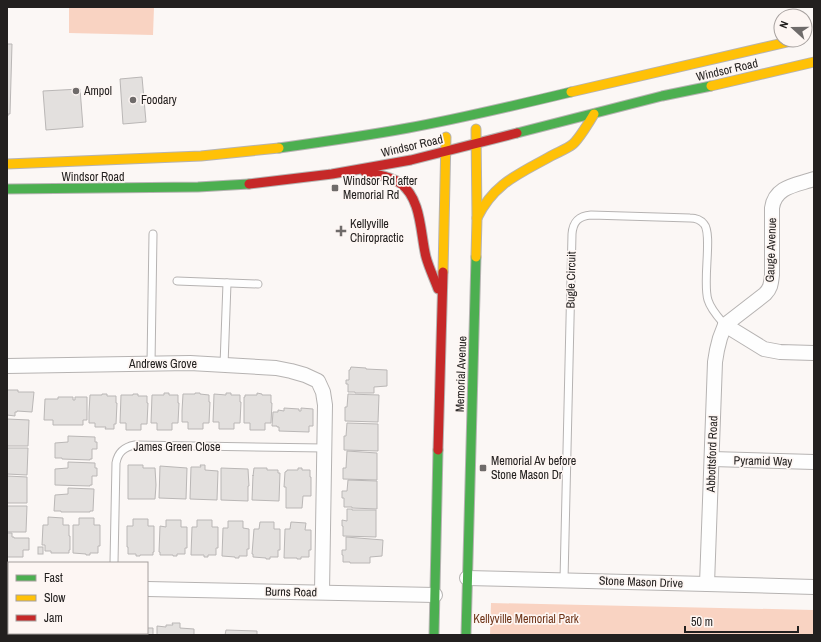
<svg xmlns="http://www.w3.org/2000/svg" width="821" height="642" viewBox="0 0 821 642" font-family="'Archivo Narrow',sans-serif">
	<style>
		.green { fill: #f9d3c2 }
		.building { fill: #e3e0de; stroke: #bab7b6 }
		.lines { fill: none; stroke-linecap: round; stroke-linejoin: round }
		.lane-casing { stroke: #b6b3b2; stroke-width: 9 }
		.street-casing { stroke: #b6b3b2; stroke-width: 16 }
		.fast-casing { stroke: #b6b3b2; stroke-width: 11 }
		.slow-casing { stroke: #b6b3b2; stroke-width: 11 }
		.jam-casing { stroke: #b6b3b2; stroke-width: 11 }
		.lane { stroke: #fefefe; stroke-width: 7 }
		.street { stroke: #fefefe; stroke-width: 14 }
		.fast { stroke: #4caf50; stroke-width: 9 }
		.slow { stroke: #ffc107; stroke-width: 9 }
		.jam { stroke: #c62828; stroke-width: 9 }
		.poi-dot { fill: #6f6b6a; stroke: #fdf6f3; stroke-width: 1.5 }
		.labels { text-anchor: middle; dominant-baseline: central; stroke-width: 3.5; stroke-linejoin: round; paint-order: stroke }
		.street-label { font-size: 12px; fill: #23201f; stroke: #fdf6f3 }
		.poi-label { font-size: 12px; fill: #23201f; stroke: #fdf6f3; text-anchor: start }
		.park-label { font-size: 12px; fill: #6f3519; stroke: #fdf6f3 }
	</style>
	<rect width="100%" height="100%" fill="#fbf7f5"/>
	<g class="green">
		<polygon points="69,7 154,7 153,35 69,33"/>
		<polygon points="491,603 814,610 814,635 490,635"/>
	</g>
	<g class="building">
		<polygon points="7,44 12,44 10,114 8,114 8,116 7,116"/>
		<polygon points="142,77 146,122 123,124 120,79"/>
		<polygon points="80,89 83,127 46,130 43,91"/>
		<polygon points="351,367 366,368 366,369 387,370 387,386 374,387 374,393 355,393 355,392 348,392 348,384 346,384 346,380 349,380 349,370 350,370"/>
		<polygon points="7,390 18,390 18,392 34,392 32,412 17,411 17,412 15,412 15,416 7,415"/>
		<polygon points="164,393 169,393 169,395 178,395 178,403 179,403 178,423 172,423 172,430 157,430 157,423 151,423 152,395 164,395"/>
		<polygon points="195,393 200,393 200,394 209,395 209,402 210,402 209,423 203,423 203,429 188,429 188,422 182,422 182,411 183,394 195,394"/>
		<polygon points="226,393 231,393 231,395 240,395 240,402 241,402 240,423 234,423 234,429 219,429 219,422 213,422 214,394 226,395"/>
		<polygon points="257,393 262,394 262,395 271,395 271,403 272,403 271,423 265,423 265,430 250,430 250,423 244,423 244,397 245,397 245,395 257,395"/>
		<polygon points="102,394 107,394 107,396 116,396 116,403 117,403 116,424 114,424 114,429 105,429 106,427 95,427 95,423 89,423 89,412 90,395 102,395"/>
		<polygon points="133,394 138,394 138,396 147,396 147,403 148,403 147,424 141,424 141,430 126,430 126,423 120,423 121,395 133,395"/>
		<polygon points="348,394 379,395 378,422 345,421 345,407 347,407"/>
		<polygon points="58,397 73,397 73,400 75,400 75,397 87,397 87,420 83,420 83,425 53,425 53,420 44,420 45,399 58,399"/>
		<polygon points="284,408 299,409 299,411 301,411 301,408 313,409 313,426 309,426 309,432 279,431 279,427 277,427 277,426 272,426 273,412 278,412 278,410 284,411"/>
		<polygon points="7,419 29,420 28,446 7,446"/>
		<polygon points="347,423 378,424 378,451 344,450 344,436 346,436"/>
		<polygon points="68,436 95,437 95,442 97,442 97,449 92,449 92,459 90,459 90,460 62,459 62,458 55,458 55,443 68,442"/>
		<polygon points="7,448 28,448 27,475 7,474"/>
		<polygon points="347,451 377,453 377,480 343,479 343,468 346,468"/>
		<polygon points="68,462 95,463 95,468 97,468 97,476 92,476 92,485 90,485 90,486 55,485 55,469 68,468"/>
		<polygon points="128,465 143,465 143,468 155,468 156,485 155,499 128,499"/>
		<polygon points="200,465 205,465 205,470 218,471 217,500 190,499 191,467 201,467"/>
		<polygon points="160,466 187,468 186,499 159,498"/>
		<polygon points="221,468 248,469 249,486 248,486 248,501 221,500"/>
		<polygon points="254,468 267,468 267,470 278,470 278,473 280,473 279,501 252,500 253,475 253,476"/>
		<polygon points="298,468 302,468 302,470 310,470 310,477 311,477 311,496 303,496 302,508 286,508 286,487 284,487 285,472 287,471 287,470 298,470"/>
		<polygon points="7,476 27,477 27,503 7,503"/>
		<polygon points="348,480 377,481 377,509 352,508 352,507 344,507 344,498 342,498 342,491 347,491"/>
		<polygon points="68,488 94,489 93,511 90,511 90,512 61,512 61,511 54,511 55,495 68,494"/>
		<polygon points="7,506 27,506 26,532 7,532"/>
		<polygon points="347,509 352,509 352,510 376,510 376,537 343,536 343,526 342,526 342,520 347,521"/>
		<polygon points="48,517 63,518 63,525 69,525 69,536 70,536 70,550 69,550 69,553 51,553 51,551 45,551 45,545 42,545 43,525 48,525"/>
		<polygon points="79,518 94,518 94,525 100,525 100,546 98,546 98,553 90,553 90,555 86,555 86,554 73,553 73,525 79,525"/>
		<polygon points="133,519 148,519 148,526 154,526 154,552 153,552 153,555 140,555 140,556 136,556 136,554 128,554 128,547 127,547 127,526 133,526"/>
		<polygon points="166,520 181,520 181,527 187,527 187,548 185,548 185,554 177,554 177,556 173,556 173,555 160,555 160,552 159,552 160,526 166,527"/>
		<polygon points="197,520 212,520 212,527 218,527 218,548 216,548 216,555 208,555 208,557 204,557 204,555 191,555 192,527 197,527"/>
		<polygon points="228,521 243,521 243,528 249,529 249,549 247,549 247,556 239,556 239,558 235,558 235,557 222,556 223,528 228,528"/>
		<polygon points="260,522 274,522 274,529 280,529 280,550 278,550 278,557 270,557 270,559 266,559 266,558 253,557 253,554 252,554 254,529 259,529"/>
		<polygon points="291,522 306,523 305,530 311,530 311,550 309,550 309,557 301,557 301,559 297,559 297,558 284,558 285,529 290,529"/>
		<polygon points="7,533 12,533 12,537 14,537 14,538 29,538 29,550 23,550 23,557 7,557"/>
		<polygon points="346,537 383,540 382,556 370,557 370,563 350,563 350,562 343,562 343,555 342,555 342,550 346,550"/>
		<rect x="38" y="547" width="5" height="7"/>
		<polygon points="7,623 9,623 9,633 12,633 12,635 7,635"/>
		<polygon points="172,623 180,623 180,628 194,629 194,635 157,635 157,626 166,627 166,625 173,625"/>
		<polygon points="147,628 153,628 153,635 114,635 114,633 147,633"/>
		<polygon points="226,630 257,631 257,635 225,635"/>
		<polygon points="73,633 103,633 102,635 73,635"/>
	</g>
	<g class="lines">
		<defs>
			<g id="lane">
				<polyline points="177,281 258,284"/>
				<polyline points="151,364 153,234"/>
				<polyline points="224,365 227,283"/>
				<path d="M114,563L116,463C118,452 124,447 135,445L324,448"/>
				<path d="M564,580L572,234C573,222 578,216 591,215L690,218C695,218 700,219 704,224C713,234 702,282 708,300C711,310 719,318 725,325"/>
			</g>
			<g id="street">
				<polyline points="725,325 764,349 780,352 814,353"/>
				<polyline points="7,366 190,363 276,368 291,371 305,375 318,381 323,392 325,405 322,592"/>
				<polyline points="712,459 814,462"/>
				<polyline points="467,578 707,584 814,587"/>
				<path d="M707,584L715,362L717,350L720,338L725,325L765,294C771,288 771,283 772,275V208C775,186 797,185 814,179"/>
				<polyline points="7,586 9,586"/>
				<polyline points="147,589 435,595"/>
				<polyline points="38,635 38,633"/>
			</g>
			<g id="fast">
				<polyline points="517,133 662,96 711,86"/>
				<path d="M279,148C322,142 365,136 408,128C463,118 517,105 571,92"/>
				<polyline points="7,189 198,187 249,184"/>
				<polyline points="434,635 438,450"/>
				<polyline points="466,635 476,257"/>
			</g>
			<g id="slow">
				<polyline points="711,86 814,62"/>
				<polyline points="571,92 796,40"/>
				<polyline points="7,164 201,156 279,148"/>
				<path d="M477,218C494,183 519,174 551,156C558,152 567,149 573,144C578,140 590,121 594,114"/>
				<polyline points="476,257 477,218 476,129"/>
				<polyline points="443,272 446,137"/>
			</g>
			<g id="jam">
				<path d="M365,172C377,175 390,176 400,183C422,199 420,233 426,257C429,268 434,278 438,289"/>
				<polyline points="249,184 332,174 411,160 517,133"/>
				<polyline points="438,450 443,272"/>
			</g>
		</defs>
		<use href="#lane" class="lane-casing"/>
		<use href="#street" class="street-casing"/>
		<use href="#fast" class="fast-casing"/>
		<use href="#slow" class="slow-casing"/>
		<use href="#jam" class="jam-casing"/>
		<use href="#lane" class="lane"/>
		<use href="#street" class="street"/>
		<use href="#fast" class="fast"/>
		<use href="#slow" class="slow"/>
		<use href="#jam" class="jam"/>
	</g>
	<g class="poi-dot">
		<circle cx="76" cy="91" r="4"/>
		<circle cx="133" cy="100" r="4"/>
		<rect x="331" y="184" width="8" height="8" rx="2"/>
		<path d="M339 225h4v4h4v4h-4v4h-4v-4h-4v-4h4z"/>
		<rect x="479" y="464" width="8" height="8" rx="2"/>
	</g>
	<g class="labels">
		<g class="street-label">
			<text transform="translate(727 70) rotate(-13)">Windsor Road</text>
			<text transform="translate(412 146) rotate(-13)">Windsor Road</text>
			<text x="93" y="177">Windsor Road</text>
			<text transform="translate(771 250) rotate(-88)">Gauge Avenue</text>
			<text transform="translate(571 280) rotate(-89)">Bugle Circuit</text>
			<text x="163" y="364">Andrews Grove</text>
			<text transform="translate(461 374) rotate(-88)">Memorial Avenue</text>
			<text x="177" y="447">James Green Close</text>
			<text transform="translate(712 454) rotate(-88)">Abbottsford Road</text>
			<text transform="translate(763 461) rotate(1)">Pyramid Way</text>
			<text transform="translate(641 582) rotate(2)">Stone Mason Drive</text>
			<text transform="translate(291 592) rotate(1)">Burns Road</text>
		</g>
		<g class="poi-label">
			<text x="84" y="91">Ampol</text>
			<text x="141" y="100">Foodary</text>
			<text x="343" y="181">Windsor Rd after<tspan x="343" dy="14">Memorial Rd</tspan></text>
			<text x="350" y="224">Kellyville<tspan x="350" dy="14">Chiropractic</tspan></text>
			<text x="491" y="461">Memorial Av before<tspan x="491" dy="14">Stone Mason Dr</tspan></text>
		</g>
		<g class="park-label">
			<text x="526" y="619">Kellyville Memorial Park</text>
		</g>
	</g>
	<rect width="821" height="642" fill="none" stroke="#23201f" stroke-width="16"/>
	<rect x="8" y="562" width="140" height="72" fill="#fdf6f3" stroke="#a6a09e"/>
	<rect x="16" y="575" width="20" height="6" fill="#4caf50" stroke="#a6a09e"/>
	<text x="44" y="582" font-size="12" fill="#23201f">Fast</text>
	<rect x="16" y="595" width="20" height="6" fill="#ffc107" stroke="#a6a09e"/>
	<text x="44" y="602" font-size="12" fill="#23201f">Slow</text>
	<rect x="16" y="615" width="20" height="6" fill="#c62828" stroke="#a6a09e"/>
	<text x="44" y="622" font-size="12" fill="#23201f">Jam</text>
	<g transform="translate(793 28) rotate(291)"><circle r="19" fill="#fdf6f3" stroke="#a6a09e"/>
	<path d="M0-3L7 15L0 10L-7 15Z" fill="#6f6b6a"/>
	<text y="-6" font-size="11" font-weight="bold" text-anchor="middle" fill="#23201f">N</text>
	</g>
	<path d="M685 626v6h113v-6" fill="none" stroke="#23201f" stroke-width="2"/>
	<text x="691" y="626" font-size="12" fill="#23201f" stroke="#fdf6f3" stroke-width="3" paint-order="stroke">50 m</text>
</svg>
